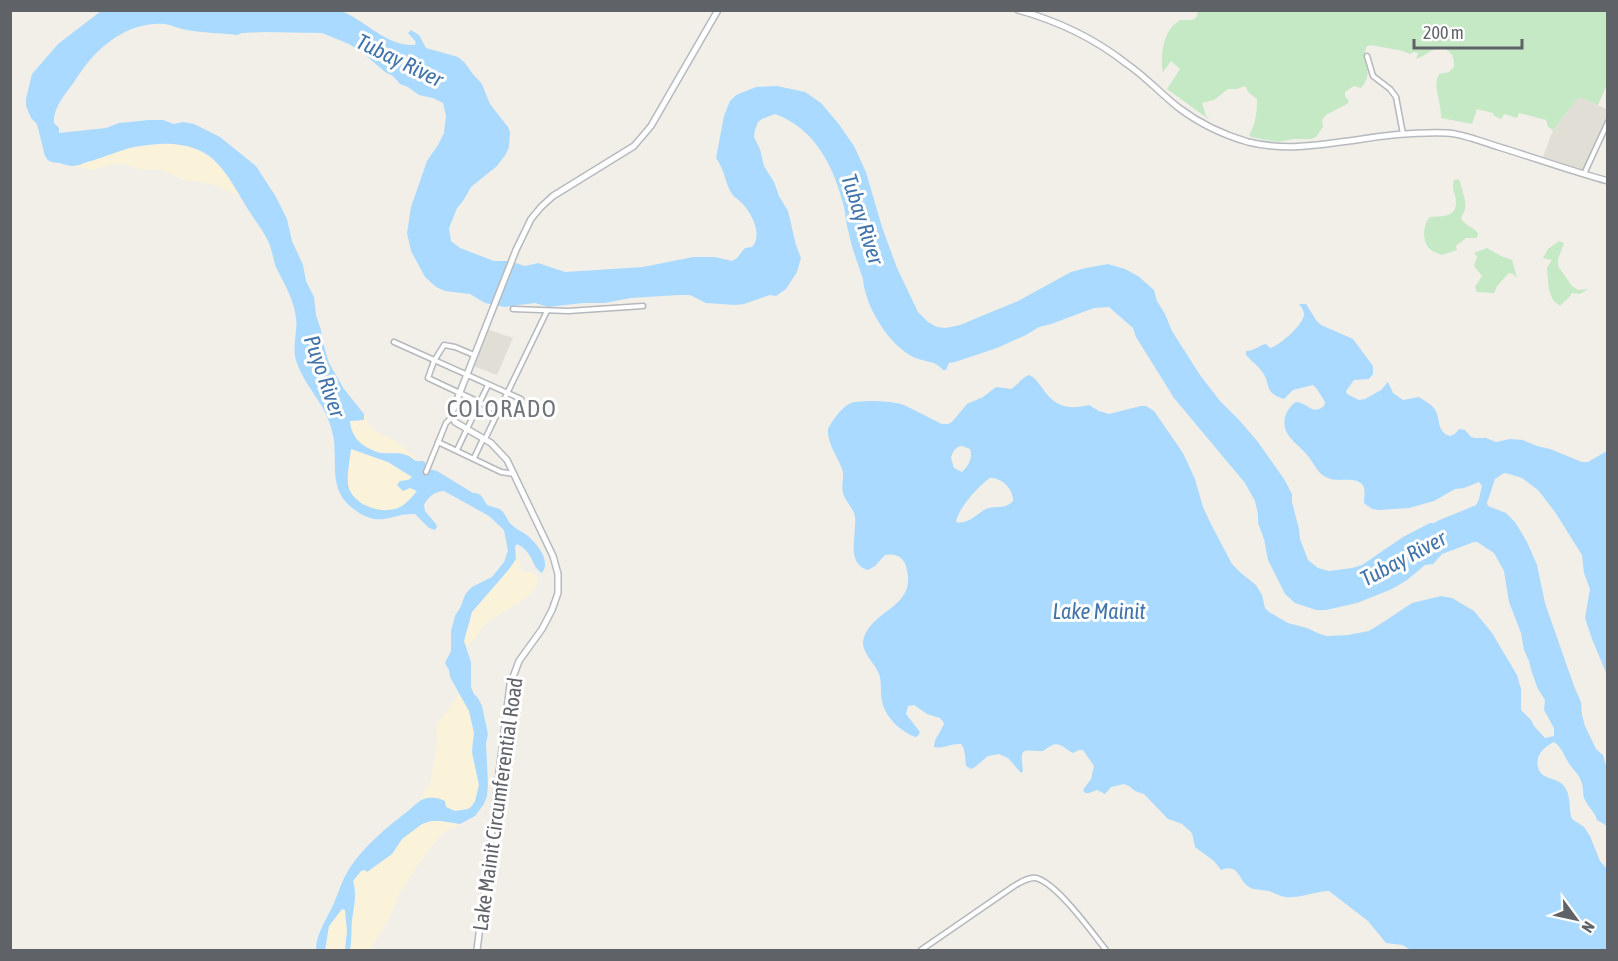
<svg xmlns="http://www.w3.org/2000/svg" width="1618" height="961" viewBox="0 0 1618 961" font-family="'Asap Condensed',sans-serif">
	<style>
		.education { fill: #e1ded6 }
		.green { fill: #c5e8c5 }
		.sand { fill: #fbf3d9 }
		.water { fill: #aadaff; fill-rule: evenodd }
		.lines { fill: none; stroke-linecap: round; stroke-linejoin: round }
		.minor-casing { stroke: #b5b8bc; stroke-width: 7 }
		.secondary-casing { stroke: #b6babf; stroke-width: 8 }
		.minor { stroke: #fff; stroke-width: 4 }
		.secondary { stroke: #fff; stroke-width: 5 }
		.labels { text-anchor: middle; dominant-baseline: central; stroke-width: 6; stroke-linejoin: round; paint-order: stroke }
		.street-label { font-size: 21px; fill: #5f6368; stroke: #fff }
		.water-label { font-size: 22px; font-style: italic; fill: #4174aa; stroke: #fff }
		.quarter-label { font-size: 24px; letter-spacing: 1.5px; fill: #70757a; stroke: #fff }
	</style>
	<rect width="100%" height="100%" fill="#f1efe8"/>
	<g class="education">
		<polygon points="1579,97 1607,109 1607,118 1584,171 1543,157 1553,130"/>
		<polygon points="487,329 513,338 497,375 473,366"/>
	</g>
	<g class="green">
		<path d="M1198,11H1607V77L1606,87L1598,105L1579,97L1553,130L1548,127L1546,120L1519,113L1517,118L1504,114L1501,119L1494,116L1493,113L1477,109L1472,124L1441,118C1442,103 1432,88 1439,74L1449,72L1454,67C1454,59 1454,55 1447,50C1437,43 1426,56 1416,59L1418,53L1414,52L1410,54L1403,51L1370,45L1366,47C1362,63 1375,72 1361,88L1354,86L1345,92V96L1349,101L1347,104L1326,115L1322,120L1323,127L1316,137L1311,139H1294L1277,142L1251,137L1249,135C1256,124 1257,111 1257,99L1249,93L1245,86L1236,89H1228L1214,100L1202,103L1206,116L1210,120L1167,89L1180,69L1171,61L1163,72C1160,62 1163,39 1169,31C1171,27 1176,23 1180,20H1192L1196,18Z"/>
		<path d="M1459,179C1461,186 1467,203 1465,209C1464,213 1462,215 1461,219C1466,226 1473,227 1478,233L1477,238H1466L1456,246L1457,250L1442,255C1437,253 1431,251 1428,247C1422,239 1423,224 1430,217C1446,216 1460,217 1455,195C1453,189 1452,187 1454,180Z"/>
		<path d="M1559,241L1564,243L1558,259V266L1572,286L1578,290L1588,289L1580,294L1572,293C1568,300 1565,300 1560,306L1553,300L1549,290L1547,268L1552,260L1543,258L1548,249Z"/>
		<polygon points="1487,248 1501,256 1512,260 1517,278 1513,274 1509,273 1497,286 1494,293 1477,292 1475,287 1482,276 1474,266 1477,257 1474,253"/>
	</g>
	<g class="sand">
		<path d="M172,143C210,148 223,167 241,198L230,191L215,185L201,182L184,180L162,170L138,169L124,163L113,164L93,170L73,166L131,148Z"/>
		<path d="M364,414L368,422L375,431L395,441L414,456L417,462C412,460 409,456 405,454C385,449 365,458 354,434C352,429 351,426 350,421L364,420Z"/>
		<path d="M351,449L388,462L413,477L408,480L400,481L410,488L417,491C413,496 406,504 400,507C384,515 352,507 348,487C346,475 350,460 351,449Z"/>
		<path d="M516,555L520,560L521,572C524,573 528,572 531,573C535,574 536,576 537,580C540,596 503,610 492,619C482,626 476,638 467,647L464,641C466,631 467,619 473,610C483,594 514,571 516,555Z"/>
		<path d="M459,695C467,706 474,720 474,733C473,740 471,746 472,752C473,767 489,804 464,810C451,813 445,806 436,798H428L420,801L431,781L437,744L436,726Z"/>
		<path d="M431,821H441L460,824L442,833L419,863L400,892L389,918L370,950H350C352,940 351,932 352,921C353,909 359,894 353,883L355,877L361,870H365L367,872L392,854L402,839L408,833L422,824Z"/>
		<polygon points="341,909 345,910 347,931 345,950 325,950 329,926"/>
	</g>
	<path class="water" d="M101,11H341C365,20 387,47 415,45L416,42L408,33L411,30L419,35L426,48L458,57L465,63L472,73L482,84L490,104L508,127L510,132L509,147L506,154L497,166L471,187L463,201L457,208L449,228L451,241L460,248L494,261H509L525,266L538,263L565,272L643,267L693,257H715L732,261L737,258L745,248L752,247C763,235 752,214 742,203C739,200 734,197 732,194C725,184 725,170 716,158L724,116L730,101L736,95L756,87L777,86L805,92L821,103L838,123L854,146L866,172L882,227L897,268L918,312L928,322L937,327L946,328L960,325L1018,301L1071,272L1086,268L1108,264L1125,269L1138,276L1154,290L1157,301L1165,314L1172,331L1200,375L1220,401L1240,421L1258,442L1284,479L1292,494V502L1299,529L1300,539L1308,560L1318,568L1329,571L1352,568L1362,565L1403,537L1430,523H1434C1440,519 1473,507 1476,505C1480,500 1480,492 1482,486L1479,482L1464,488L1455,489L1434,501L1409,508L1379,510L1372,509L1364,503C1364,496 1367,486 1359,482C1350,477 1336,483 1326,477C1317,473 1314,463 1308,456C1298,443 1281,436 1285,417C1287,411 1290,406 1296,402C1309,403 1312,416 1324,406L1325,402L1317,389L1313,385L1293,390L1284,399C1261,391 1273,384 1260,369C1256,364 1250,360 1246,355V351C1255,351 1259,345 1266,344L1270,348C1279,346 1300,327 1303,318C1306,313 1302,308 1299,304H1306L1316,320L1321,325L1353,339L1373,366V374L1369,379L1354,380L1346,391L1347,394L1359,400L1365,399L1381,390L1388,382L1393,393L1403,400L1419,397C1423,400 1429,403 1432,406C1443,416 1434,431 1450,436L1455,434L1459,429L1465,430L1471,437L1475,438H1486L1496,442L1510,439L1523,440L1537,446L1550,449L1582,462H1588L1607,451V675L1592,639L1585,618L1590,589L1584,573L1582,555L1555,512L1538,490L1522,478L1509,474L1504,473L1495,479L1487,503L1488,506L1506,513L1515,522L1527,542L1537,565L1545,603L1574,686L1581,702L1582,715L1585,726L1596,749L1603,755L1607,769V826L1597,820C1595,812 1588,807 1585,800C1582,794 1584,787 1581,781C1579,774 1574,771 1570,765C1564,757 1563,748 1554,742C1544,747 1535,755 1538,767C1539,770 1540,773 1543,775C1550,780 1559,779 1564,786C1572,796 1568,809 1572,819L1584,827L1590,836L1600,861L1607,869V950H1411L1402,945L1386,943L1368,921L1329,891C1317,891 1304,897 1292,897C1283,898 1277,894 1269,891C1264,890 1259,890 1254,889C1237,885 1242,862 1221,870L1214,861L1195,847L1192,833L1182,824L1168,819L1144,794L1135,791L1129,786L1124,784L1111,787L1105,794L1097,790L1089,793H1085L1083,790L1091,779L1094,766L1083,750H1079L1073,753C1059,745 1059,739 1043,751C1022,751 1020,745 1023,771L1021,773L1008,758L999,754L988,756L975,767L971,769L966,766C965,759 966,750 961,744C951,743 943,749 934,747C934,738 942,731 944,723L940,718L927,714L914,705L908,706L906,714L920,732L918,736L915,737C900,731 885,717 882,701C880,692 882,682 879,674C874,661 859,651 864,637C873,611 911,607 908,576C907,570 906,563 902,559C897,554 891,554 885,555L875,566L868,570C845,564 857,534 855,517C854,509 847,503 844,496C840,487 845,477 842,469C837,455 827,444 828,429C832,421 840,409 849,404C858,399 894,401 904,405C917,411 929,418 942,424H948L952,422L967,404L983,397L996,387L1011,389C1018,385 1022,377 1029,375C1036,378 1038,383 1043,389C1055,407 1069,410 1089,405L1099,411L1109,414L1141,406H1146L1154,411L1183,453L1195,479L1203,507L1211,524L1232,564L1241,573L1256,585L1262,595L1265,608L1269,612L1288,623L1307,628L1320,634L1327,636L1348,635L1369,631L1385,621L1412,603L1441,596L1452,598L1474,611L1492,633L1517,675L1521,689V710L1531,720L1534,726L1545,738L1554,736V728L1544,710L1545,700L1538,689L1532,673L1529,661L1524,650L1521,633L1509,602L1504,571L1494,553L1477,542H1474L1442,554L1433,564L1425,565L1407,580L1392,589L1357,603L1326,610H1316L1295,603L1285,594L1268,560L1264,539L1258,523V514L1255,501L1245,483L1174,398L1136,337L1133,328L1109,307L1094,308L1051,324L1039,327L1026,335L997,348L955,362L949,363L946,370H943C935,360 924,362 913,357C888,344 865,306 863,279C858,264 852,249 849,234C846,225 846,216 844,207C834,167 816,129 775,114L762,119L758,122L755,130L754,137L760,149L764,166L774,182L779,196L788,211L796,245L801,258L797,272L786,289L776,296L770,295L744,304L735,305L706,303L690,295H679L631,298L604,303H583L548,307L535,303L505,307L485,303L470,294L445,291L436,287L425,277L411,251L407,233L411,207L427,161L438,145L444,133L446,116L443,103L433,98L419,95L408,87L400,84L393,76L385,72L363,53L349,44L322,33L264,32L242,33L237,35C220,33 204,33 187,30C179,29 172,25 165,24C126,21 95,49 76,79C67,93 53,106 54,123L59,128V133L106,128L119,123L149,120H163L174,124L183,122L194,124L220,137L256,166L276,197L287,219L292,241L303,265L306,281L314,297L316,315L321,330L322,339L329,363L344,389L364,414V420L350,421C351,439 365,449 381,453C389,454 398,452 406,455C414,457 411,462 423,461L425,462L426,468L437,471L473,493C483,493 482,498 487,505C492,507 497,507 501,510C506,514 507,521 512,525C517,530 523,532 528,536C538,545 551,561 542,573C531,567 534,552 517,544L515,547L516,559L510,568L472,612L464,641L471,662V687L474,694L478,698L482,706L488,734L486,743L488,784L487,796L484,804L475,816L460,824L441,821H431L422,824L402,839L392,854L367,872L365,870L361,871L353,881C357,896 354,905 352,920C351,931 352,940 350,950H345L347,931L345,910L342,909L329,926L325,950H316C316,933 327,919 334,903C339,892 342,880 349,869C364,846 387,827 408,811C414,806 420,799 427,798C434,797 440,798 445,801L446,807L455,811L468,809L472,806L475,801L479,785L472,752L474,733L469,711L450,677L449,670L445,663L451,651V631L455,616L461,606L465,595L468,591L472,587L492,577L504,562L508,551L504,530L489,516L444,491C434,492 429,496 424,505L425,511L436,524L437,527L435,530L429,528L415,514C390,513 381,529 355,510C325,489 340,460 332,431C326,404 305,387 297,363C291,348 298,332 296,318C294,299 284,284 276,267C273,259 272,249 268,241C264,232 257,223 251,214C238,194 223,161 201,151C180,141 156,143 134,147C120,150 105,157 91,161C85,162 79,166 73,166C69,166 64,164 60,163C52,162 49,163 45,156L37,124L31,118L26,106V99L32,74L58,44ZM962,446L970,449C973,457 969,466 962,472L954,468L951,458C953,451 955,447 962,446ZM351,449L388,462L412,477L408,480L400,481L397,485L403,491L410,488L417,491C413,496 406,504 400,507C384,515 358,507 350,491C345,482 350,460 351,449ZM990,478C1002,477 1014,490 1013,501C1005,510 996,505 986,509C976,514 968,525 956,522C958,509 978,486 990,478Z"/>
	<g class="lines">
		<defs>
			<g id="minor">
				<polyline points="1367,56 1373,76 1390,89 1396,97 1403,134"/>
				<polyline points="1584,174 1608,122"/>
				<polyline points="513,309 568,311 643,306"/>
				<polyline points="394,342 521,399"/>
				<polyline points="474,355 455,347 444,345 434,361 428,378 498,411"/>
				<polyline points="485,439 547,311"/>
				<polyline points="438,442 501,472 514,474"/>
				<polyline points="457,450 488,385"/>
				<polyline points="474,458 483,439"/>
				<polyline points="426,472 446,423 452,417"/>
				<path d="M921,950L1014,886C1021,882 1028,877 1036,878C1057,883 1093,934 1106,950"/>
			</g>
			<g id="secondary">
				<path d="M1018,10C1058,21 1094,38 1127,64C1146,77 1161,94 1179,108C1199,123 1224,135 1248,142C1285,151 1320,145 1356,140C1386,135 1416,132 1447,133C1464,134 1482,142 1499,147C1535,158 1571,171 1608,181"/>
				<polyline points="477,950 510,685 519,661 542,629 552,610 558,593 558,574 553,556 507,460 491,443 455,422 451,415 516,250 531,219 541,207 553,196 634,146 651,126 718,10"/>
			</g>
		</defs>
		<use href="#minor" class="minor-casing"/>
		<use href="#secondary" class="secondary-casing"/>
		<use href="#minor" class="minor"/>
		<use href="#secondary" class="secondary"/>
	</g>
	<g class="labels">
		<g class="street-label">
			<text transform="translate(497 804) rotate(-82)">Lake Mainit Circumferential Road</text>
		</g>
		<g class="water-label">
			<text transform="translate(400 60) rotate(26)">Tubay River</text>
			<text transform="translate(863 219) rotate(72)">Tubay River</text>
			<text transform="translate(325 376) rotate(71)">Puyo River</text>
			<text transform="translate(1403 558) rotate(-28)">Tubay River</text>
			<text x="1099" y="611">Lake Mainit</text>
		</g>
		<g class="quarter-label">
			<text x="502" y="408">COLORADO</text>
		</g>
	</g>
	<rect width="1618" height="961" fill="none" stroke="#5f6368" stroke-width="24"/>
	<g transform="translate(1576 919) rotate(123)" stroke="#ffffff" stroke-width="4.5" paint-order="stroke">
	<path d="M0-4.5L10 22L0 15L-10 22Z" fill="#5f6368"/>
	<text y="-9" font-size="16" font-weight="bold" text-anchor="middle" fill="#5f6368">N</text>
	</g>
	<path d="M1414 39v9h108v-9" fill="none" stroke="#5f6368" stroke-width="3"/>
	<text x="1423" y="39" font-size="18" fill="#5f6368" stroke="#ffffff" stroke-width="4.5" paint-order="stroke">200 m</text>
</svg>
